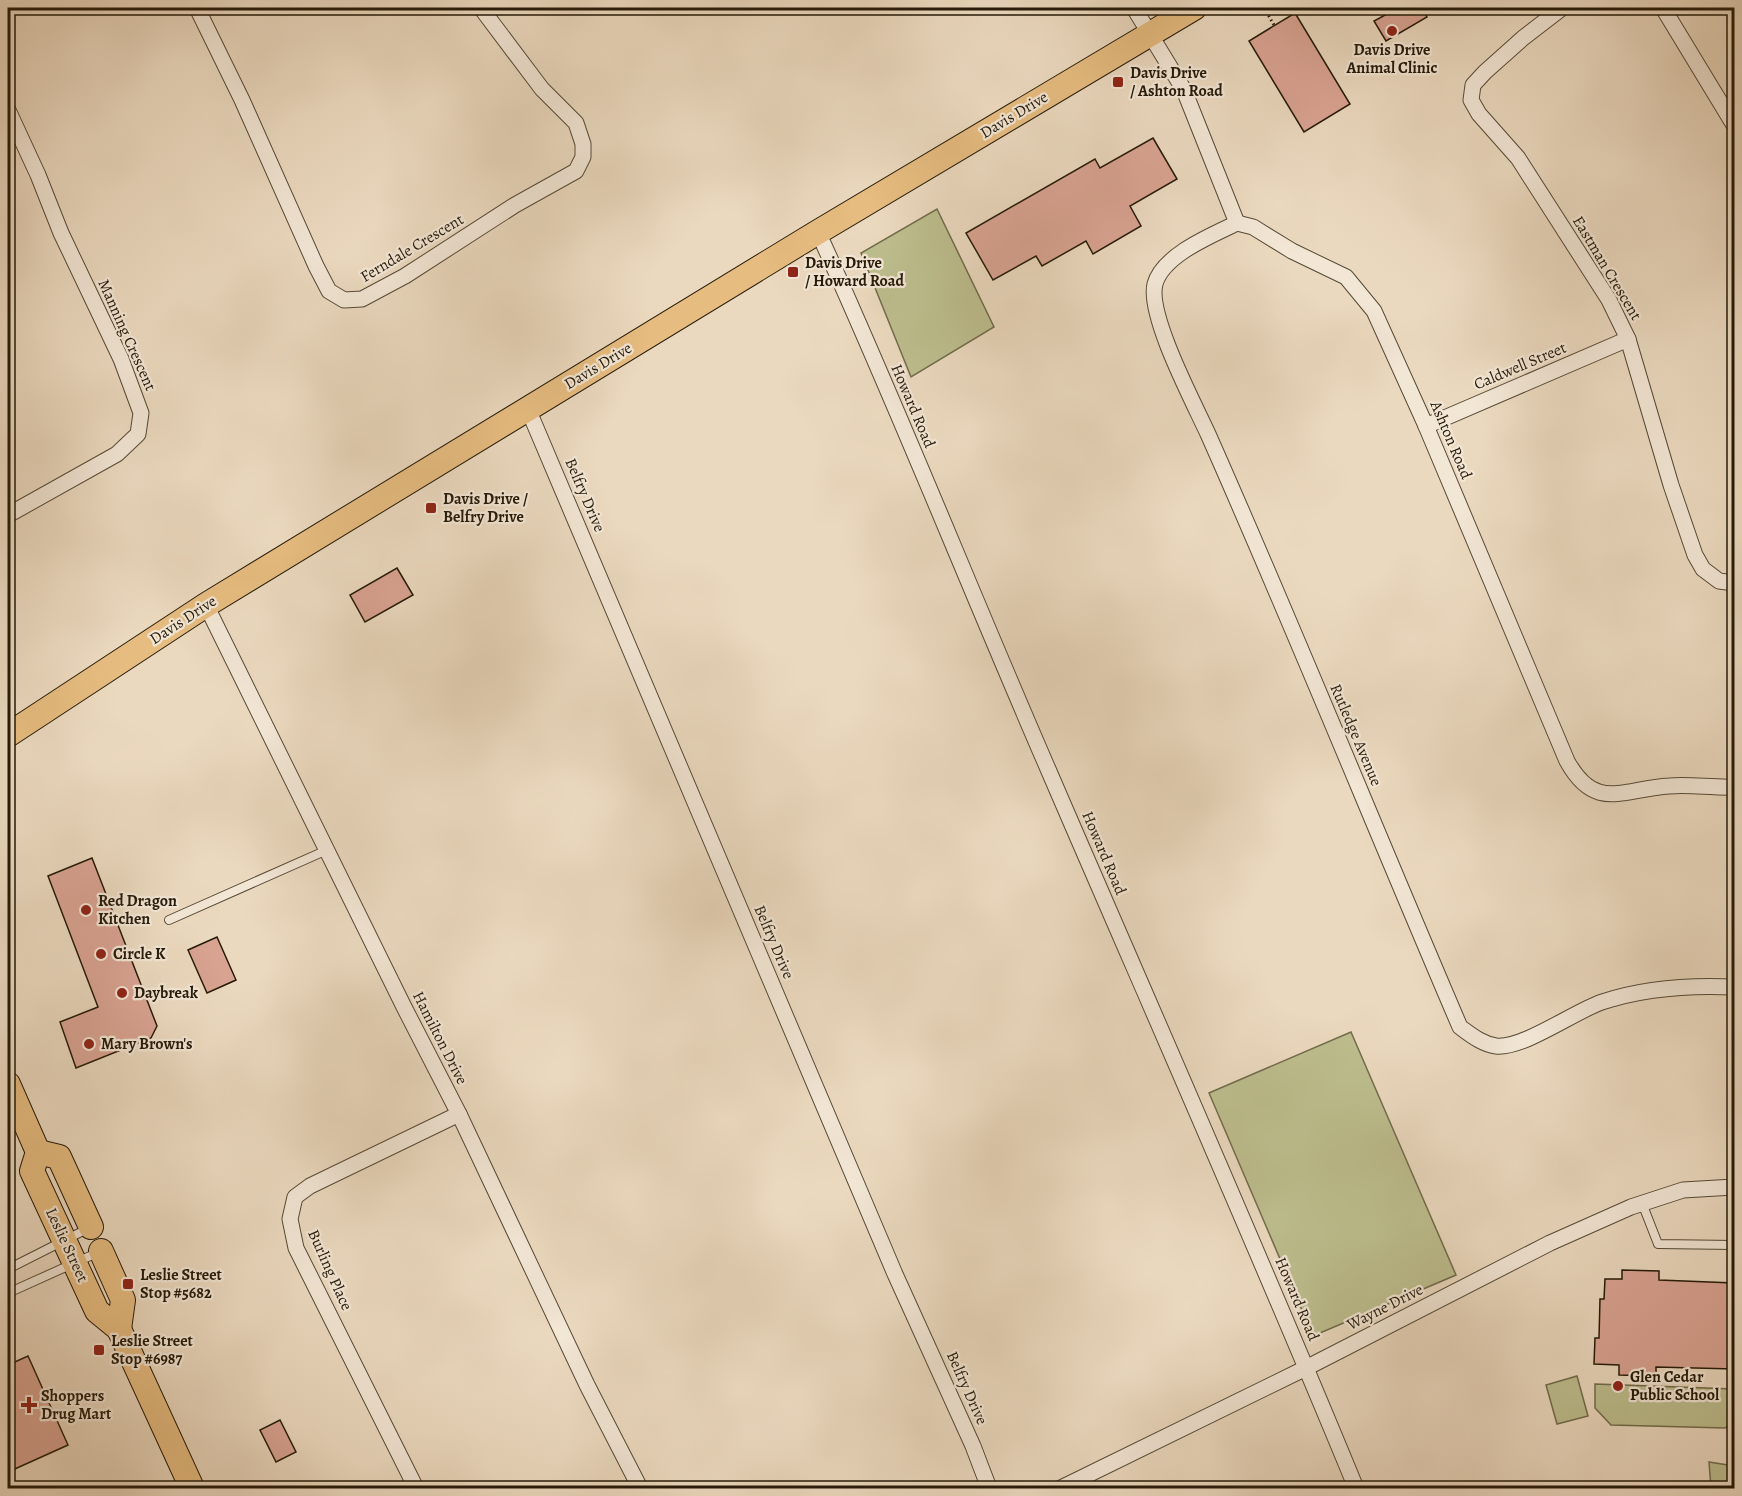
<svg xmlns="http://www.w3.org/2000/svg" width="1742" height="1496" viewBox="0 0 1742 1496" font-family="Alegreya,serif">
	<style>
		.green { fill: #bdbe8e; stroke: #716c4c; stroke-width: 1.5 }
		.building { fill: #d9a392; stroke: #251a09; stroke-width: 1.5 }
		.lines { fill: none; stroke-linecap: round; stroke-linejoin: round }
		.service-casing { stroke: #564a36; stroke-width: 10 }
		.minor-casing { stroke: #564a36; stroke-width: 17 }
		.primary-casing { stroke: #251a09; stroke-width: 26 }
		.path { stroke: #251a09; stroke-width: 3; stroke-dasharray: 1.5 3; stroke-linecap: butt }
		.service { stroke: #f2e6d5; stroke-width: 8 }
		.minor { stroke: #f2e6d5; stroke-width: 15 }
		.primary { stroke: #e6bc80; stroke-width: 24 }
		.poi-dot { fill: #8f2418; stroke: #f2e6d5; stroke-width: 2 }
		.labels { text-anchor: middle; dominant-baseline: central; stroke-width: 4.5; stroke-linejoin: round; paint-order: stroke }
		.poi-label { font-size: 16px; font-weight: bold; fill: #251a09; stroke: #f2e6d5; text-anchor: start }
		.street-label { font-size: 16px; fill: #251a09; stroke: #f2e6d5 }
	</style>
	<rect width="100%" height="100%" fill="#ebd9bf"/>
	<filter id="stains"><feTurbulence type="fractalNoise" baseFrequency=".00333" numOctaves="4"/><feColorMatrix values="0 0 0 0 .2 0 0 0 0 .09 0 0 0 0 .02 0 0 0 .5 -.17"/></filter>
	<radialGradient id="worn" r=".72"><stop offset=".6" stop-color="#630" stop-opacity="0"/><stop offset="1" stop-color="#630" stop-opacity=".3"/></radialGradient>
	<g class="green">
		<polygon points="937,209 994,327 911,377 861,253"/>
		<polygon points="1351,1032 1456,1275 1313,1336 1209,1093"/>
		<polygon points="1577,1376 1588,1416 1557,1424 1546,1385"/>
		<polygon points="1595,1384 1734,1389 1734,1423 1725,1428 1611,1425 1595,1408"/>
		<polygon points="1709,1462 1734,1466 1734,1488 1711,1488"/>
	</g>
	<g class="building">
		<polygon points="1398,8 1422,8 1427,17 1386,41 1374,21"/>
		<polygon points="1295,13 1350,104 1304,132 1249,41"/>
		<polygon points="1153,138 1177,179 1130,206 1141,226 1093,254 1086,241 1042,266 1036,256 993,280 966,233 1095,159 1100,168"/>
		<polygon points="397,568 413,595 365,622 350,595"/>
		<polygon points="92,858 157,1026 151,1038 76,1068 60,1022 98,1007 48,876"/>
		<polygon points="217,937 236,980 207,993 188,950"/>
		<polygon points="1622,1270 1659,1271 1659,1280 1734,1283 1734,1369 1656,1367 1656,1376 1619,1375 1619,1365 1594,1364 1595,1338 1599,1338 1600,1299 1604,1299 1605,1279 1622,1279"/>
		<polygon points="28,1356 68,1445 8,1472 8,1365"/>
		<polygon points="280,1420 296,1452 276,1462 260,1430"/>
	</g>
	<g class="lines">
		<defs>
			<g id="service">
				<polyline points="169,920 327,850"/>
				<polyline points="1642,1203 1658,1244 1734,1245"/>
				<polyline points="8,1269 89,1228"/>
				<polyline points="8,1293 99,1252"/>
			</g>
			<g id="minor">
				<polyline points="197,8 242,100 316,266 329,291 344,300 362,299 405,276 515,205 576,171 583,157 583,144 576,123 542,89 481,8"/>
				<polyline points="1134,8 1184,90 1237,223"/>
				<polyline points="1562,8 1523,38 1485,72 1473,85 1471,100 1479,114 1518,158 1609,300 1628,339 1671,485 1695,555 1703,569 1719,581 1734,583"/>
				<polyline points="1663,8 1734,125"/>
				<polyline points="8,110 38,175 61,233 121,359 141,413 138,434 117,454 8,515"/>
				<path d="M1237,223C1212,235 1163,255 1155,284C1147,315 1194,403 1208,434C1295,630 1375,829 1460,1027C1471,1035 1482,1044 1496,1046C1523,1049 1575,1011 1602,1002C1644,988 1691,985 1734,987"/>
				<path d="M1237,223L1253,227L1292,251L1346,277L1374,311L1426,426L1567,761C1595,812 1622,789 1669,786C1690,784 1713,788 1734,787"/>
				<path d="M818,232C899,409 970,590 1048,769C1151,1008 1257,1247 1356,1488"/>
				<polyline points="528,409 895,1274 973,1446 989,1488"/>
				<polyline points="1426,426 1628,339"/>
				<polyline points="206,605 404,1007 459,1114 587,1385 640,1488"/>
				<polyline points="416,1488 296,1248 290,1219 295,1197 310,1186 459,1114"/>
				<polyline points="1061,1488 1306,1368 1550,1243 1631,1207 1683,1190 1734,1187"/>
			</g>
			<g id="primary">
				<polyline points="8,735 206,605 818,232 1194,8"/>
				<polyline points="8,1084 38,1152 32,1171 97,1311 119,1329 192,1488"/>
				<polyline points="38,1152 59,1157 91,1227"/>
				<polyline points="101,1251 123,1300 119,1329"/>
			</g>
		</defs>
		<use href="#service" class="service-casing"/>
		<use href="#minor" class="minor-casing"/>
		<use href="#primary" class="primary-casing"/>
		<polyline class="path" points="1264,8 1274,25"/>
		<use href="#service" class="service"/>
		<use href="#minor" class="minor"/>
		<use href="#primary" class="primary"/>
	</g>
	<g class="poi-dot">
		<circle cx="1392" cy="31" r="6"/>
		<rect x="1112" y="76" width="12" height="12" rx="3"/>
		<rect x="787" y="266" width="12" height="12" rx="3"/>
		<rect x="425" y="502" width="12" height="12" rx="3"/>
		<circle cx="86" cy="910" r="6"/>
		<circle cx="101" cy="954" r="6"/>
		<circle cx="122" cy="993" r="6"/>
		<circle cx="89" cy="1044" r="6"/>
		<rect x="122" y="1278" width="12" height="12" rx="3"/>
		<rect x="93" y="1344" width="12" height="12" rx="3"/>
		<circle cx="1618" cy="1386" r="6"/>
		<path d="M26 1396h6v6h6v6h-6v6h-6v-6h-6v-6h6z"/>
	</g>
	<g class="labels">
		<g class="poi-label">
			<text x="1392" y="50" text-anchor="middle">Davis Drive<tspan x="1392" dy="18">Animal Clinic</tspan></text>
			<text x="1130" y="73">Davis Drive<tspan x="1130" dy="18">/ Ashton Road</tspan></text>
			<text x="805" y="263">Davis Drive<tspan x="805" dy="18">/ Howard Road</tspan></text>
			<text x="443" y="499">Davis Drive /<tspan x="443" dy="18">Belfry Drive</tspan></text>
			<text x="98" y="901">Red Dragon<tspan x="98" dy="18">Kitchen</tspan></text>
			<text x="113" y="954">Circle K</text>
			<text x="134" y="993">Daybreak</text>
			<text x="101" y="1044">Mary Brown's</text>
			<text x="140" y="1275">Leslie Street<tspan x="140" dy="18">Stop #5682</tspan></text>
			<text x="111" y="1341">Leslie Street<tspan x="111" dy="18">Stop #6987</tspan></text>
			<text x="1630" y="1377">Glen Cedar<tspan x="1630" dy="18">Public School</tspan></text>
			<text x="41" y="1396">Shoppers<tspan x="41" dy="18">Drug Mart</tspan></text>
		</g>
		<g class="street-label">
			<text transform="translate(1014 115) rotate(-31)">Davis Drive</text>
			<text transform="translate(412 248) rotate(-31)">Ferndale Crescent</text>
			<text transform="translate(1607 268) rotate(59)">Eastman Crescent</text>
			<text transform="translate(127 335) rotate(66)">Manning Crescent</text>
			<text transform="translate(598 366) rotate(-31)">Davis Drive</text>
			<text transform="translate(1520 366) rotate(-23)">Caldwell Street</text>
			<text transform="translate(913 406) rotate(67)">Howard Road</text>
			<text transform="translate(1451 440) rotate(67)">Ashton Road</text>
			<text transform="translate(585 495) rotate(67)">Belfry Drive</text>
			<text transform="translate(183 620) rotate(-33)">Davis Drive</text>
			<text transform="translate(1356 735) rotate(67)">Rutledge Avenue</text>
			<text transform="translate(1104 853) rotate(67)">Howard Road</text>
			<text transform="translate(774 942) rotate(67)">Belfry Drive</text>
			<text transform="translate(440 1038) rotate(63)">Hamilton Drive</text>
			<text transform="translate(67 1245) rotate(65)">Leslie Street</text>
			<text transform="translate(330 1270) rotate(66)">Burling Place</text>
			<text transform="translate(1297 1299) rotate(67)">Howard Road</text>
			<text transform="translate(1385 1307) rotate(-27)">Wayne Drive</text>
			<text transform="translate(967 1388) rotate(66)">Belfry Drive</text>
		</g>
	</g>
	<rect width="1742" height="1496" fill="none" stroke="#ebd9bf" stroke-width="30"/>
	<rect x="9" y="9" width="1724" height="1478" fill="none" stroke="#251a09" stroke-width="3"/>
	<rect x="15" y="15" width="1712" height="1466" fill="none" stroke="#251a09" stroke-width="1.5"/>
	<rect width="100%" height="100%" filter="url(#stains)"/>
	<rect width="100%" height="100%" fill="url(#worn)"/>
</svg>
